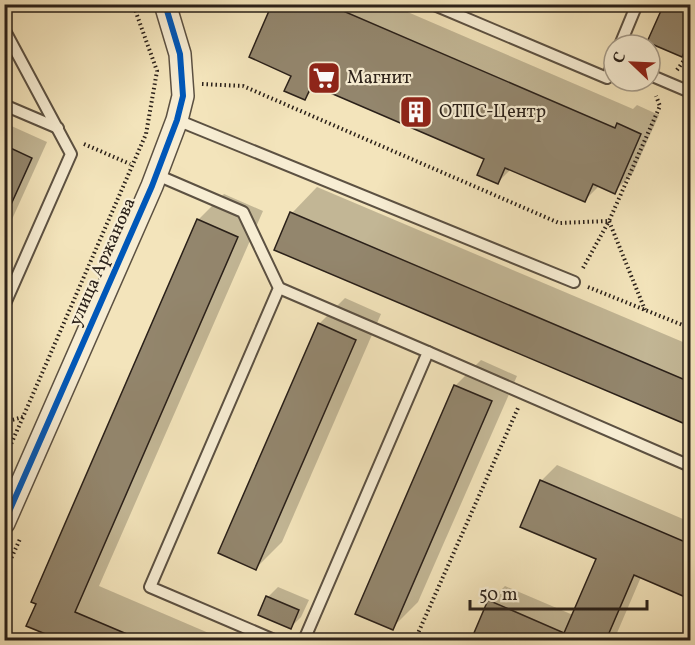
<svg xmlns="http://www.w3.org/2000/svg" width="695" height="645" viewBox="0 0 695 645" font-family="Vollkorn,serif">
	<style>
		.shadow { fill: #0003 }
		.building { fill: #93866d; stroke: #2a2019; stroke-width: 1.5 }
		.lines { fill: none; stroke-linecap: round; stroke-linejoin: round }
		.lane-casing { stroke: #5c5142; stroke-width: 14 }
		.street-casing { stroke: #5c5142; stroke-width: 24 }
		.path { stroke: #2a2019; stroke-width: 4; stroke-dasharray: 1.5 3; stroke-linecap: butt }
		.lane { stroke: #f7edd3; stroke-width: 10 }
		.street { stroke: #f7edd3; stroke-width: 21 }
		.cycleway-casing { stroke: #f7edd3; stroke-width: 10 }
		.cycleway { stroke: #0057b8; stroke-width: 6 }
		.labels { text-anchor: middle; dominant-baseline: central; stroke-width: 4.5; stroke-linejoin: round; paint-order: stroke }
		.poi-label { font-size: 18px; fill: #2a2019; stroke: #f7edd3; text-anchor: start }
		.street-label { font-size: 18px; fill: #2a2019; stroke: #f7edd3 }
	</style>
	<rect width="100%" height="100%" fill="#f3e4bb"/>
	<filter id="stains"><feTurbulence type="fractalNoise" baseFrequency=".00333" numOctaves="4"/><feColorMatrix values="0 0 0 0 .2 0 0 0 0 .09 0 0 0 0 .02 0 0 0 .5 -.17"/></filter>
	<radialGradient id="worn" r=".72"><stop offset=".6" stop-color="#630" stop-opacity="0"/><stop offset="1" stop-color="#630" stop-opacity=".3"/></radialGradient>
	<g class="shadow">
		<polygon points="266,4 389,4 633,109 637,105 659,115 633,173 614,192 600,185 585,200 511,169 498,182 486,158 317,85 305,98 293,75 272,7"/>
		<polygon points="665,4 690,4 690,47 682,56"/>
		<polygon points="7,124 47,142 4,237 4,127"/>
		<polygon points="317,187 690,345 690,425 276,249 292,213"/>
		<polygon points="224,194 263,211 99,586 225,640 64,640 28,625 198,220"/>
		<polygon points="345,298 381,314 282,542 256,568 319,324"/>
		<polygon points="481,360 517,376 418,602 392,628 455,386"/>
		<polygon points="557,465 690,522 690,598 641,577 617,633 634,640 473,640 490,601 505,586 573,615 598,558 522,526 542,480"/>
		<polygon points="278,587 309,600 301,617 291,627 268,597"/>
	</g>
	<g class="building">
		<polygon points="272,4 327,4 615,128 617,123 641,134 615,194 593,184 585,202 505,168 498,184 477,175 484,159 312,85 305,100 284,91 291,76 249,57"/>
		<polygon points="664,4 690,4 690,39 682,57 647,42"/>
		<polygon points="4,145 32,158 4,220"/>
		<polygon points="290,212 690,382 690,426 274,250"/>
		<polygon points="197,219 238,237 75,612 141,640 60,640 26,626 36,604 31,602"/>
		<polygon points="318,323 356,340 256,570 218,553"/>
		<polygon points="454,385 492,401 393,630 355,614"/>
		<polygon points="540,480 690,544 690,599 634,575 606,640 471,640 488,600 564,633 596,559 520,527"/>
		<polygon points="266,596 299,610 291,629 258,615"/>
	</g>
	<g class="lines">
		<defs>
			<g id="lane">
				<polyline points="432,4 607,78 614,60"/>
				<polyline points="4,29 71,154 4,306"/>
				<polyline points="620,45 637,4"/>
				<polyline points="650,75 690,92"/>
				<polyline points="4,105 58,128"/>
				<polyline points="177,120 574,282"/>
				<polyline points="157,175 243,212 279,288 150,587 274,640"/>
				<polyline points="279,288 428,352 304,640"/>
				<polyline points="428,352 690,466"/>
			</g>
			<polyline id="street" points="4,523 152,186 177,120 183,96 180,54 165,4"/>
		</defs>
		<use href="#lane" class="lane-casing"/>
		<use href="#street" class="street-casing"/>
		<g class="path">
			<polyline points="677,70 690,52"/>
			<polyline points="202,84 243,86 559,223 609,221 660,106 656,96"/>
			<polyline points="84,144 130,164"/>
			<polyline points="583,268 609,221 645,310"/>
			<polyline points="588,287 690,328"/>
			<polyline points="4,422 23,417 146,134 157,71 133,4"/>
			<polyline points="4,460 23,417"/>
			<polyline points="4,574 20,539"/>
			<polyline points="415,640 518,408"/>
		</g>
		<use href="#lane" class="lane"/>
		<use href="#street" class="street"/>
		<defs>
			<polyline id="cycleway" points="4,523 152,186 177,120 183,96 180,54 165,4"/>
		</defs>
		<use href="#cycleway" class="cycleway-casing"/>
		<use href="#cycleway" class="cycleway"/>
	</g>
	<defs>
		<symbol id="supermarket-square" viewBox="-11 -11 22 22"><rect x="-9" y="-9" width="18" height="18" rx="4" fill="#8f2418" stroke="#f7edd3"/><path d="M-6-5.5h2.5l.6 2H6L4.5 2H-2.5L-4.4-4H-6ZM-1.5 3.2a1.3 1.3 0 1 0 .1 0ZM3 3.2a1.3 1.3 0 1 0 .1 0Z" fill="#fff"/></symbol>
		<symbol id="building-square" viewBox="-11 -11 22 22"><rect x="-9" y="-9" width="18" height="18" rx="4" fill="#8f2418" stroke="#f7edd3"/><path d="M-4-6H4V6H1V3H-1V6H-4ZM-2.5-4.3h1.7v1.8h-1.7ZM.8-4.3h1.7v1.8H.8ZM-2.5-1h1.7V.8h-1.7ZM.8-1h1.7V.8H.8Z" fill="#fff"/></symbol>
	</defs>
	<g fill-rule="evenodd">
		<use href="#supermarket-square" x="305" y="59" width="38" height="38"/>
		<use href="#building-square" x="397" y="93" width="38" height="38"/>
	</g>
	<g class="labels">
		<g class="poi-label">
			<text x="347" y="78">Магнит</text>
			<text x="439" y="112">ОТПС-Центр</text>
		</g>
		<g class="street-label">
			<text transform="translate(103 262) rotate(-66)">улица Аржанова</text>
		</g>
	</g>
	<rect width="695" height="645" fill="none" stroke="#f3e4bb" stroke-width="24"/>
	<rect x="6" y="6" width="683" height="633" fill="none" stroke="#2a2019" stroke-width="3"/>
	<rect x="12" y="12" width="671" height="621" fill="none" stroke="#2a2019" stroke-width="1.5"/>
	<g transform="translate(632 63) rotate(293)"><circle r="28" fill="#f7edd3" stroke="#a59b89" stroke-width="1.5"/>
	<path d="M0-4.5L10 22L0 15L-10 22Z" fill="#8f2418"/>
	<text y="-9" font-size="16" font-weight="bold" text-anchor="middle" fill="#2a2019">С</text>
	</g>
	<path d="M470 600v9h177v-9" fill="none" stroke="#2a2019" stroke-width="3"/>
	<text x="479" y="600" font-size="18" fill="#2a2019" stroke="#f7edd3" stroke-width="4.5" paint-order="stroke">50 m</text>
	<rect width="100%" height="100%" filter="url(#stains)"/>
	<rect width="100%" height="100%" fill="url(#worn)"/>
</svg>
